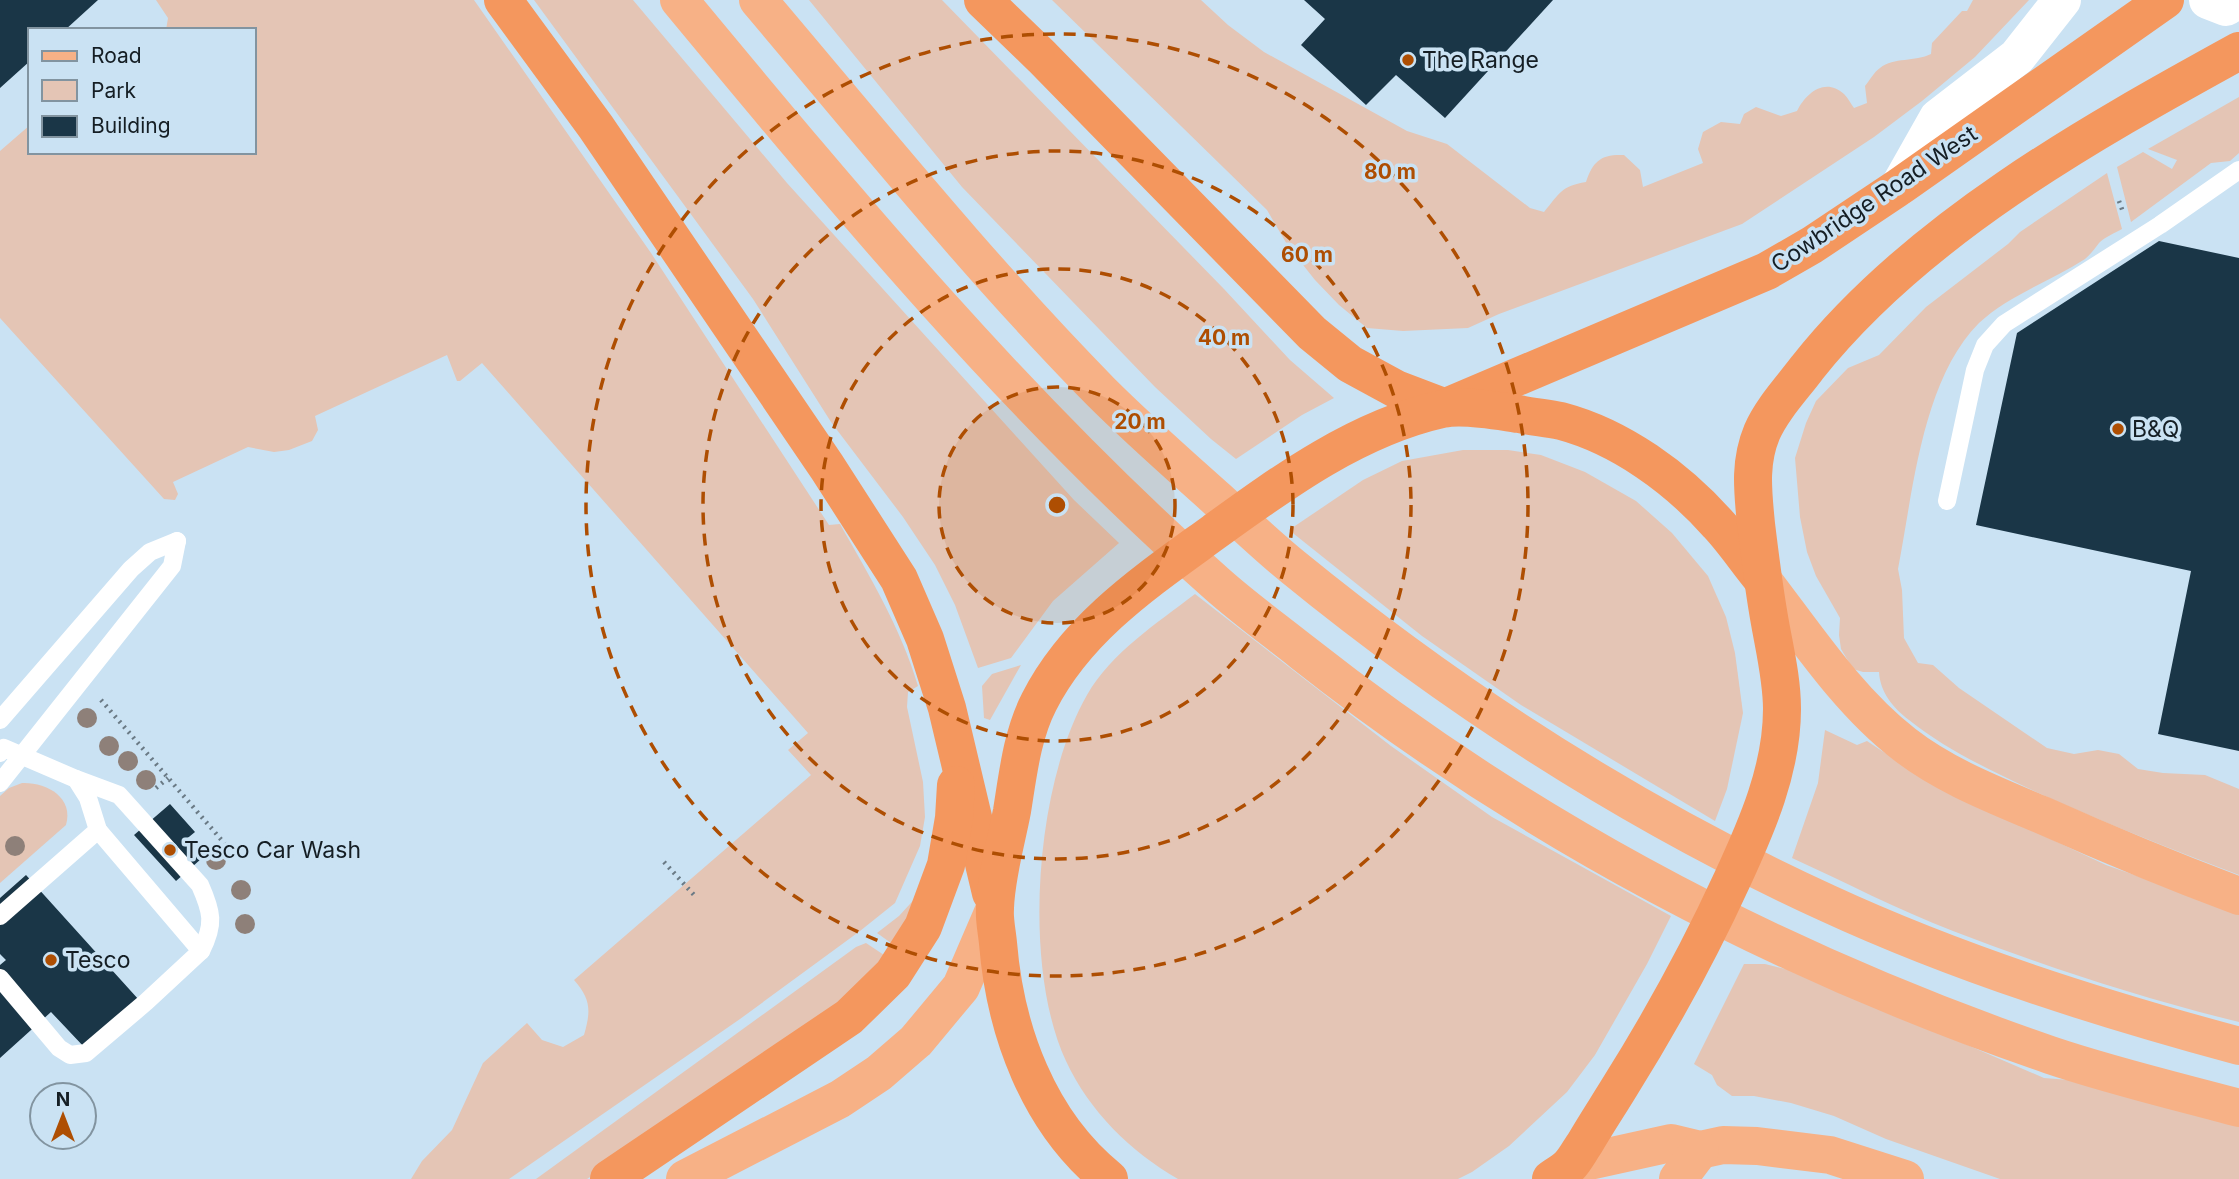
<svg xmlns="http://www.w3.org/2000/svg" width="2239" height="1179" viewBox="0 0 2239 1179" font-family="Inter,sans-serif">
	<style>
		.green { fill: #e4c5b5 }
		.building { fill: #1a3647 }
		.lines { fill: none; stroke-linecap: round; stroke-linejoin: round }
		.path { stroke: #6a7a85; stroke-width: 4.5; stroke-dasharray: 2 5; stroke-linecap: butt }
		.service { stroke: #fff; stroke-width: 18 }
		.tertiary { stroke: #fff; stroke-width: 38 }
		.primary { stroke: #f7b186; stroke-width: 38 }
		.trunk { stroke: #f4975e; stroke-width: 38 }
		.tree { fill: #8e8079 }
		.ring { fill: none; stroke: #ae4e02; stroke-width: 3.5; stroke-dasharray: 12 9 }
		.poi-dot { fill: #ae4e02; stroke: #cae2f3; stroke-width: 2.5 }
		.labels { text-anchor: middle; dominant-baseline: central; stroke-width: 7; stroke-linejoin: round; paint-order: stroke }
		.poi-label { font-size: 23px; fill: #151e24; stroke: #cae2f3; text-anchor: start }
		.street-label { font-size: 23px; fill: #151e24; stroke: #cae2f3 }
		.centre { fill: #ae4e02; stroke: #cae2f3; stroke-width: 3.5 }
		.ring-label { font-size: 21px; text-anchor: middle; font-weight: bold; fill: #ae4e02; stroke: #cae2f3; stroke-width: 7; stroke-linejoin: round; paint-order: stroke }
	</style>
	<rect width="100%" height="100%" fill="#cae2f3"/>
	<g class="green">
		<path d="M156,0H474L651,253L829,525L840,524C870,577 901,628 918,686L908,692L907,707L923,782L925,817L920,846L895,903L860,931L740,1019L509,1179H411L422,1161L452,1130L483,1063L527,1023L542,1040L563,1047L584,1035C591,1011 591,999 574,980L811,775L788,750L808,733L482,363L460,381H457L447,355L315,416L318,430L312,441L289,450L274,452L248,447L173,482L178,494L175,500L164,499L0,318V151L30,125V152H254V30H166L168,18Z"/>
		<polygon points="534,0 633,0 787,183 1074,500 1119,543 1053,601 1011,658 978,668 955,605 935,565 903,517 831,422 753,299"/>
		<polygon points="809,0 942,0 1224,289 1290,360 1334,398 1302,415 1236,459 1211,439 1155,387 962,187"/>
		<path d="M1052,0H1201L1228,25L1264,52L1407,131L1447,144L1530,208L1544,212C1560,193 1561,186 1586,182C1593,161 1601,154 1624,155L1640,170L1643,187L1703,163L1698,149L1703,132L1721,122L1740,124L1744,114L1756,107L1781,116L1797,111C1806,93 1825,77 1844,94C1848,98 1851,104 1854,108L1867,103L1865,86C1869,81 1874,72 1880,68C1894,57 1915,62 1931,54L1932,43L1962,11H1967L1973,0H2029L1975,57L1922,101L1874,137L1742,224L1499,314L1468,328L1403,331L1367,328L1339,305L1315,280L1288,246L1267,210Z"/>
		<polygon points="2239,97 2239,153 2230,161 2211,163 2131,222 2117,167 2143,152 2172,169 2177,160 2148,149"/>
		<path d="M2107,173L2122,229C2115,233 2105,237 2099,243C2095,248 2091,254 2085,259C2051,281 2009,295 1979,323C1922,380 1913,492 1898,569L1902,590L1904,638L1918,663L1933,665L1959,688L2047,748L2074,754L2098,750L2119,754L2138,769L2163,773L2205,775L2239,789V875C2169,848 2099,821 2030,789C1988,769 1945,749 1909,720C1893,708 1880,692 1879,672H1863L1853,669L1841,649L1839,635L1840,618L1816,576L1807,552L1800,517L1795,458L1806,423L1816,401L1848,368L1879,355L1926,307L2008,244L2020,232Z"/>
		<polygon points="1463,450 1508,450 1541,455 1585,472 1636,501 1672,533 1708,576 1726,617 1735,653 1743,713 1727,789 1715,821 1521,705 1422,636 1289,530 1363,480 1402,461"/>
		<path d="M1195,594L1391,746L1492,817L1671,916L1647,964L1595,1055L1567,1092L1509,1146L1472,1172L1458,1179H1178C1131,1152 1089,1111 1066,1061C1022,967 1035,785 1087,695C1112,652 1156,624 1195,594Z"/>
		<polygon points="1021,665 990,720 984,718 982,686 992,674"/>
		<path d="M1825,730L1857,745L1867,741L1885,753L2012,821L2106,865L2239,912V1022C2141,998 2047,967 1953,931C1898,910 1845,882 1792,858L1818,783Z"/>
		<path d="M22,783C46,782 74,797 66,825L0,883V796L9,788Z"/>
		<polygon points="920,893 898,948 877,933 899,916"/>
		<polygon points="866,943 890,959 873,981 670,1125 587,1179 536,1179 856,947"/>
		<polygon points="1744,964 1765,964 1798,972 2044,1078 2095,1082 2239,1118 2239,1179 2000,1179 1886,1139 1834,1116 1791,1103 1754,1096 1732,1096 1717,1085 1712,1075 1694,1064"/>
	</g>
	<g class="building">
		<polygon points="0,0 98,0 65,30 30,30 30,61 0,88"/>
		<polygon points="1304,0 1553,0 1445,118 1396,75 1366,105 1301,45 1325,19"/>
		<polygon points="2159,241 2239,258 2239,751 2158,734 2191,571 1976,525 2017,333"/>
		<polygon points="170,804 195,832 184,841 201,859 176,881 134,835"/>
		<polygon points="26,875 139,1000 85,1048 51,1012 0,1058 0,965 6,960 0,954 0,898"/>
	</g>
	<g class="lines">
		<g class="path">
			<polyline points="2119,201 2123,212"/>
			<polyline points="101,700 225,844"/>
			<polyline points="156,788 168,778"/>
			<polyline points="664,862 694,895"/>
		</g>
		<g class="service">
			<polyline points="1947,501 1975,370 1985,345 2004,324 2160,225 2239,170"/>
			<polyline points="0,720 131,569 150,552 177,541"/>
			<polyline points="0,753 4,748 76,779 88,798 98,830 0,916"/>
			<path d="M76,779L119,795L200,885C212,912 215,924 201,951"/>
			<polyline points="0,783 172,566 177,541"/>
			<polyline points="0,978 59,1048 70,1055 86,1053 146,1002 201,951 98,830"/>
		</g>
		<g class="tertiary">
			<polyline points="2208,0 2226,7 2237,0"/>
			<polyline points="1899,187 1938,118 2017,57 2062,0"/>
		</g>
		<g class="primary">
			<path d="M679,0C848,204 1018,408 1217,584C1244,608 1273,629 1302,652C1526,829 1780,962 2050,1055C2112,1076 2176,1091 2239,1108"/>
			<path d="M758,0C870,132 980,269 1101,392C1138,429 1178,464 1217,499C1242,522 1267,546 1293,567C1456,700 1635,815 1827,903C1959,964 2099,1008 2239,1046"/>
			<path d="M1762,579C1805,635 1848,701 1904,744C1945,776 1995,795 2042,815C2107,844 2172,871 2239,896"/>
			<polyline points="685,1179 840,1099 879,1073 916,1041 961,987 995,908"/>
			<polyline points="1568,1179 1571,1165 1671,1143 1700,1150 1723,1145 1757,1146 1830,1155 1905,1179"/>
			<polyline points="1678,1179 1700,1150"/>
		</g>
		<g class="trunk">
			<polyline points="503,0 596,127 827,467 899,579 925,639 947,708 991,893"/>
			<polyline points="983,0 1042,57 1312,333 1350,364 1396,389 1446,408"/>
			<polyline points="1451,405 1767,271 1812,245 1899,187 2165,0"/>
			<polyline points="609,1179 849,1017 893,974 923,927 946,865 954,818 956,785"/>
			<path d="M1109,1179C1038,1122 1005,1030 998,943C997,932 994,919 995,908C996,876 1006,842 1012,811C1018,774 1022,735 1039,702C1077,627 1148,580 1214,532C1283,482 1357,428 1442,409C1463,404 1498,411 1519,414C1533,417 1547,418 1561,421C1621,437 1677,478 1718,524C1734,541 1747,561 1762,579"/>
			<path d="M1551,1179C1557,1175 1564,1171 1569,1166C1575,1160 1580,1150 1585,1143C1596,1124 1608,1106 1619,1088C1661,1021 1699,952 1732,880C1757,826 1782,769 1782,709C1782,680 1775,651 1770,623C1764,590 1760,557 1756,524C1753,492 1749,463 1762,432C1772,409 1792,388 1807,368C1916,230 2088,134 2239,51"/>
		</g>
	</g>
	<g class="tree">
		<circle cx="87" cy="718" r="10"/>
		<circle cx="109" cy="746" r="10"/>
		<circle cx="128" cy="761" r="10"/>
		<circle cx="146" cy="780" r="10"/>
		<circle cx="15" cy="846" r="10"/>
		<circle cx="216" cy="860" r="10"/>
		<circle cx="241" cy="890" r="10"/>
		<circle cx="245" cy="924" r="10"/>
	</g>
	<circle cx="1057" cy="505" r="118" fill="#ae4e02" fill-opacity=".12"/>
	<g class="ring">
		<circle cx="1057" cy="505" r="118"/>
		<circle cx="1057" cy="505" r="236"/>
		<circle cx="1057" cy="505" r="354"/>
		<circle cx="1057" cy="505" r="471"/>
	</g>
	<g class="poi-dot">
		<circle cx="1408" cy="60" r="7"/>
		<circle cx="2118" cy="429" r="7"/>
		<circle cx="170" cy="850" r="7"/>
		<circle cx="51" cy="960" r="7"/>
	</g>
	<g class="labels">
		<g class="poi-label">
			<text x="1422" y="60">The Range</text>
			<text x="2132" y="429">B&amp;Q</text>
			<text x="184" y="850">Tesco Car Wash</text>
			<text x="65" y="960">Tesco</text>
		</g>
		<g class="street-label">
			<text transform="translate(1874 199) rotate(-34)">Cowbridge Road West</text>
		</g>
	</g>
	<circle cx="1057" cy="505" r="10" class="centre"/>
	<g class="ring-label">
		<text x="1390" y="179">80 m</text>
		<text x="1307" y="262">60 m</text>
		<text x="1224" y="345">40 m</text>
		<text x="1140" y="429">20 m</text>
	</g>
	<rect x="28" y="28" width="228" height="126" fill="#cae2f3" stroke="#8294a0" stroke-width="2"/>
	<rect x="42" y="51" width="35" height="10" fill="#f7b186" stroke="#8294a0" stroke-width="2"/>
	<text x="91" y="63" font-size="21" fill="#151e24">Road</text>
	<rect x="42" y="80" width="35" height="21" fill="#e4c5b5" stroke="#8294a0" stroke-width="2"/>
	<text x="91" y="98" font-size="21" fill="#151e24">Park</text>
	<rect x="42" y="116" width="35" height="21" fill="#1a3647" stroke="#8294a0" stroke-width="2"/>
	<text x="91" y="133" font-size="21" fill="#151e24">Building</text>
	<g transform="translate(63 1116)"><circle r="33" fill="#cae2f3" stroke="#8294a0" stroke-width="2"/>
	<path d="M0-5L12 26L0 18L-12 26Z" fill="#ae4e02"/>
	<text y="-10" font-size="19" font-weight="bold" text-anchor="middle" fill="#151e24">N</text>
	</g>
</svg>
